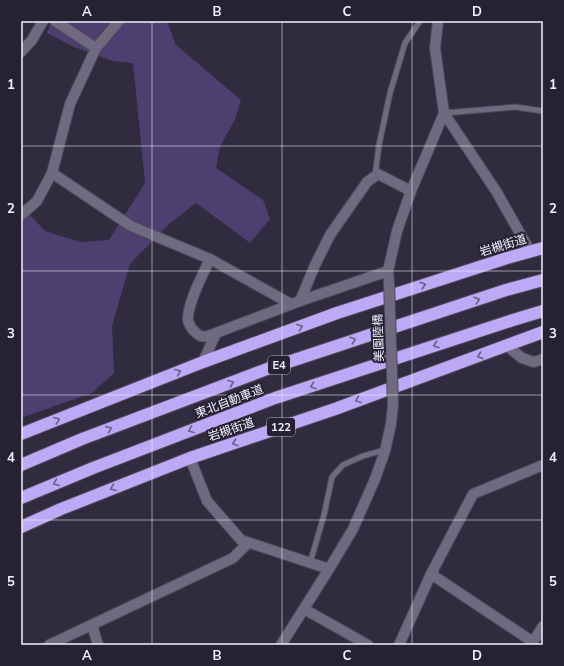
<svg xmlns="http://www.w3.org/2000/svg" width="564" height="666" viewBox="0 0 564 666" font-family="Mulish,'Noto Sans JP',sans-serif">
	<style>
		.green { fill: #4d3f6f }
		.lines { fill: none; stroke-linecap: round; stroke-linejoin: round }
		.lane-casing { stroke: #4d4958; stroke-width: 7 }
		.street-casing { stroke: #4d4958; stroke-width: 12 }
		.highway-casing { stroke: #4d4958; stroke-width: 14 }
		.lane { stroke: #6f6a7f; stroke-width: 5 }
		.street { stroke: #6f6a7f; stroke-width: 10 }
		.highway { stroke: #bea9f6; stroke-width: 12 }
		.street-bridge-casing { stroke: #4d4958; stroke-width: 12; stroke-linecap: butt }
		.street-bridge { stroke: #6f6a7f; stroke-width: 10 }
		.oneway { stroke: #6a5f8b }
		.grid { fill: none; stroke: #f4f2fe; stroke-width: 1; stroke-opacity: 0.55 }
		.labels { text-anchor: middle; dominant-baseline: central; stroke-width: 4; stroke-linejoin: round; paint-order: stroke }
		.shield { fill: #262233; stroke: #b6b4c1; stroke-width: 1 }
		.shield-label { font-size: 11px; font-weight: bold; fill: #f4f2fe }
		.street-label { font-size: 12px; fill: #f4f2fe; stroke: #262233 }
		.neatline { fill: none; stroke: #f4f2fe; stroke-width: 1.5 }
		.grid-label { font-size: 13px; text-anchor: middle; font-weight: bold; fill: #f4f2fe }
	</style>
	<rect width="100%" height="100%" fill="#302b3e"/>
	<polygon class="green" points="51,21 77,21 77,23 80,21 167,21 176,45 241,100 235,119 220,147 216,168 263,200 270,219 250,243 196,203 168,225 130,264 112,326 114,373 92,393 21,418 21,205 45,231 80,242 109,240 145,183 133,63 113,61 74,47 47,33"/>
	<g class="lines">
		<defs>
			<g id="lane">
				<polyline points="444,113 515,107 543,111"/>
				<polyline points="375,176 379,145 390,93 405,43 420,21"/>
				<polyline points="310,563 324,515 332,477 343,465 363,456 384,450"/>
			</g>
			<g id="street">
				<polyline points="55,21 96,48"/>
				<polyline points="21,52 32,40 43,21"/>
				<polyline points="444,113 496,191 530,251"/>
				<polyline points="52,173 131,226 210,259 291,304"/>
				<polyline points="21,215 37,201 52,173 70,104 96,48 119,21"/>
				<path d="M210,259C203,274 187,304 188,320C189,324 191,328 194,331C202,339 206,337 216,333"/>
				<polyline points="389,282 388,271 397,231 411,191 444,113 435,48 438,21"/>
				<polyline points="300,301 315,265 330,235 367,182 378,174 411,191"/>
				<polyline points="507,346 522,358 534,362 543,359"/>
				<polyline points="203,362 216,333 300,301 388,271"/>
				<polyline points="190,458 207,501 241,540 329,569"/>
				<polyline points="431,574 533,642 543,626"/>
				<polyline points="304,609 368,645"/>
				<polyline points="92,625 98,645"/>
				<polyline points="49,645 233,558 248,543"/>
				<polyline points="281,645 329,569 353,529 375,479 385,451 391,424 393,405"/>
				<polyline points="399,645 431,574 473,494 543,465"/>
			</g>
			<g id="highway">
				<polyline points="21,434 203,362 337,313 507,258 543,248"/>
				<polyline points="21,465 82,439 267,369 506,290 543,280"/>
				<polyline points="21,498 93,468 275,398 513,320 543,311"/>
				<polyline points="21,527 61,509 190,458 335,409 543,332"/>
			</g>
		</defs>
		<use href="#lane" class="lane-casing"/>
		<use href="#street" class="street-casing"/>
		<use href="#highway" class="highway-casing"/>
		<use href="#lane" class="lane"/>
		<use href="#street" class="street"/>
		<use href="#highway" class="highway"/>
		<defs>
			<polyline id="street-bridge" points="389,282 393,405"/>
		</defs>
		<use href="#street-bridge" class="street-bridge-casing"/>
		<use href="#street-bridge" class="street-bridge"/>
	</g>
	<defs><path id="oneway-chevron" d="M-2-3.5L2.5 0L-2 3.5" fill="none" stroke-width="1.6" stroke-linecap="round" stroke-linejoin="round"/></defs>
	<g class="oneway">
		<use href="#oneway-chevron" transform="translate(423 285) rotate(-18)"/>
		<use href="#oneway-chevron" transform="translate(477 300) rotate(-18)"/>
		<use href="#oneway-chevron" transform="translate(300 327) rotate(-20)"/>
		<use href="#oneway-chevron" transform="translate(353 340) rotate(-18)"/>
		<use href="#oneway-chevron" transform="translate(436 345) rotate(162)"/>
		<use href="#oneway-chevron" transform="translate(480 356) rotate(160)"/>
		<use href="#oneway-chevron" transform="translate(178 372) rotate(-22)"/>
		<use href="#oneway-chevron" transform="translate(231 383) rotate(-21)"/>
		<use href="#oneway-chevron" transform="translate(313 386) rotate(162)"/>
		<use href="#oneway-chevron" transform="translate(358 400) rotate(160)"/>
		<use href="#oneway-chevron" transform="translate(57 420) rotate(-22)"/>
		<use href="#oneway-chevron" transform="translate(109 429) rotate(-21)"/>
		<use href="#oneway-chevron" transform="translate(191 430) rotate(159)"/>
		<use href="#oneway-chevron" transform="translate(235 443) rotate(161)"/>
		<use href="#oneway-chevron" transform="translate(56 483) rotate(157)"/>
		<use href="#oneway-chevron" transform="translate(113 488) rotate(158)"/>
	</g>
	<path class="grid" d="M152,21V645M282,21V645M412,21V645M21,146H543M21,271H543M21,395H543M21,520H543"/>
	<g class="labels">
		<g class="shield">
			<rect x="268" y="356" width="22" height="18" rx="3"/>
			<rect x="267" y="418" width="28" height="18" rx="3"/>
		</g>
		<g class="shield-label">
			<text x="279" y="365">E4</text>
			<text x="281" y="427">122</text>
		</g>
		<g class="street-label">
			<text transform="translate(503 245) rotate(-17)">岩槻街道</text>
			<text transform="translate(378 338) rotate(-92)">美園陸橋</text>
			<text transform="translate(229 401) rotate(-21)">東北自動車道</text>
			<text transform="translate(231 429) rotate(-19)">岩槻街道</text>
		</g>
	</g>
	<rect width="564" height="666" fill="none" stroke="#262233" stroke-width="44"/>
	<rect x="22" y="22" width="520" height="622" class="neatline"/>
	<g class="grid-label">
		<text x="87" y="16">A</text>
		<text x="217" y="16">B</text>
		<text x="347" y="16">C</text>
		<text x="477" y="16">D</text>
		<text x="11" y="89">1</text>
		<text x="553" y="89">1</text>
		<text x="11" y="213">2</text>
		<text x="553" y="213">2</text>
		<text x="11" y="338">3</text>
		<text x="553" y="338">3</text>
		<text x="11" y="462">4</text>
		<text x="553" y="462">4</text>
		<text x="11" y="586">5</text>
		<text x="553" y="586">5</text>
		<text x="87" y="660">A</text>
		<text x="217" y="660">B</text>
		<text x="347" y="660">C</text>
		<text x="477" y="660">D</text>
	</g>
</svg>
